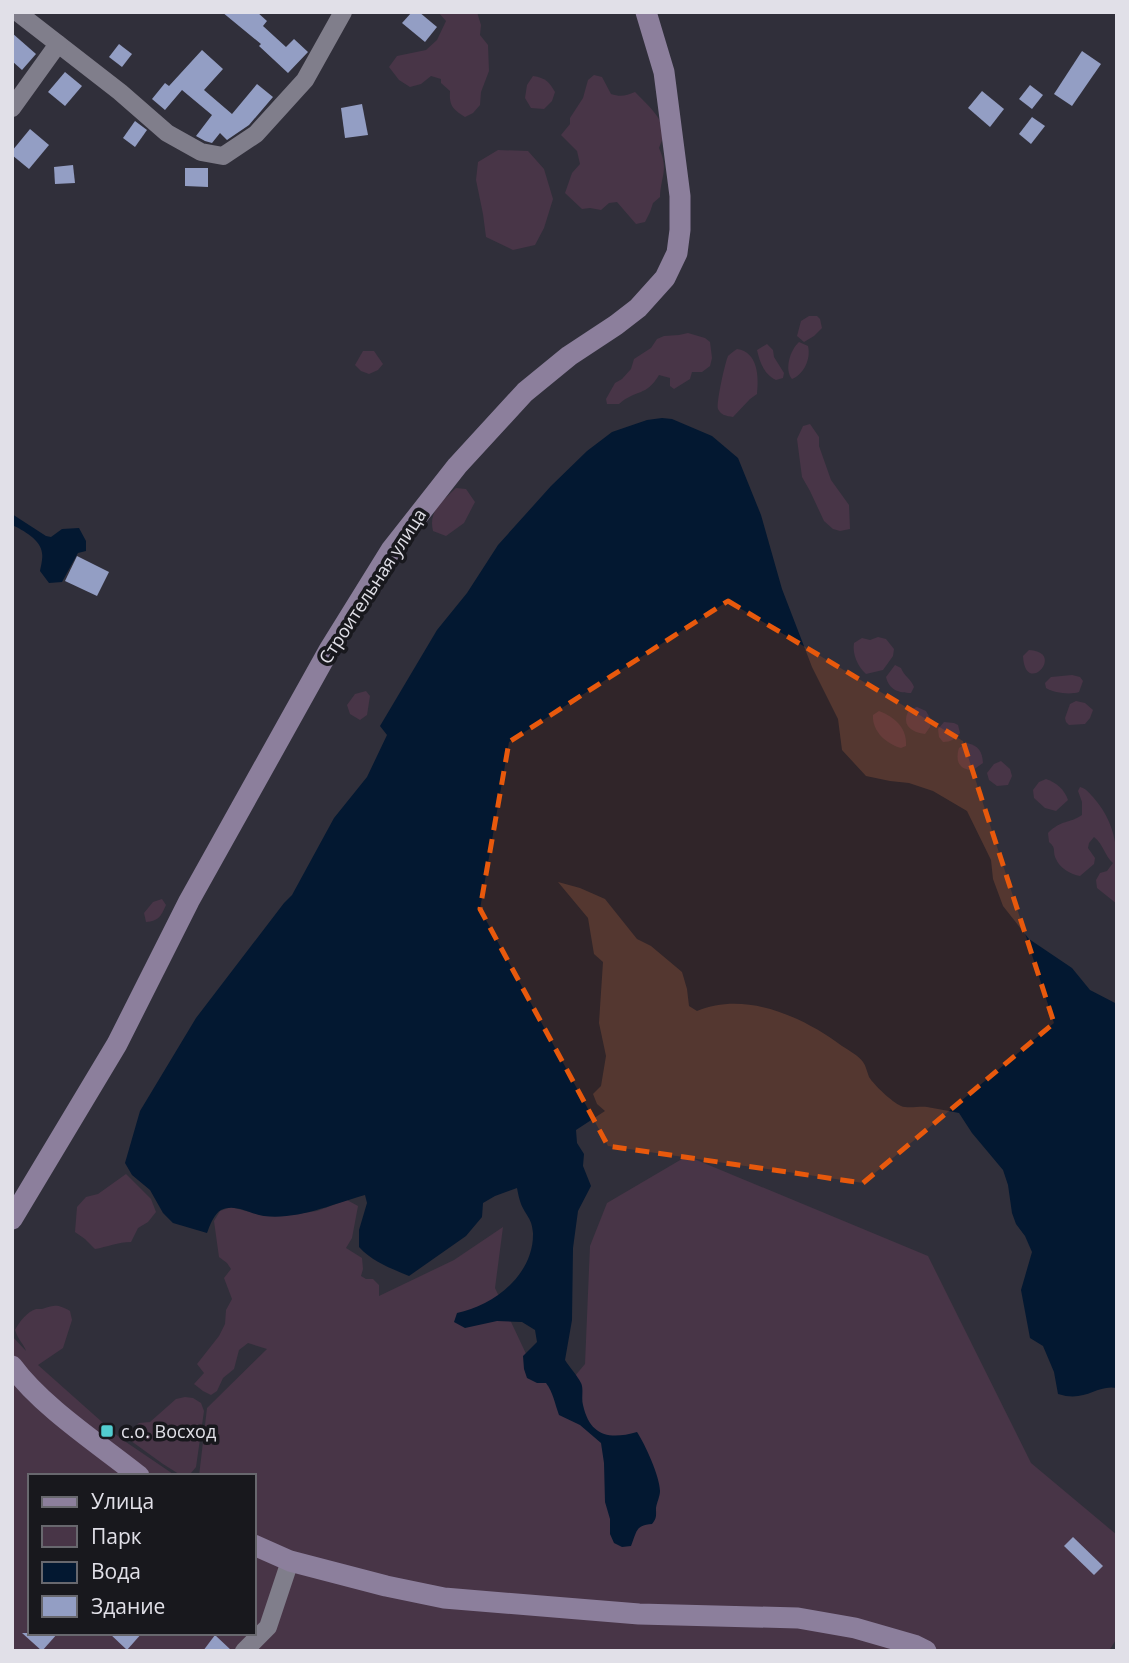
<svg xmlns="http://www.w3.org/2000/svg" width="1129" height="1663" viewBox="0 0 1129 1663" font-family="'Open Sans',sans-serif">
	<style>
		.green { fill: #483547 }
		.water { fill: #031831 }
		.building { fill: #939ec4 }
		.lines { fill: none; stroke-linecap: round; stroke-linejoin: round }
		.street { stroke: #807e8b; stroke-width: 18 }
		.secondary { stroke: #8c7f9c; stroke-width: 21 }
		.marked { fill: #e8590c; fill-opacity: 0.2; stroke: #e8590c; stroke-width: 5; stroke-dasharray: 14 9; stroke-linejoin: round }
		.poi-dot { fill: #52cdd0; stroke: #18181d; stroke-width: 2.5 }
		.labels { text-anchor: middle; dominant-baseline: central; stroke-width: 7; stroke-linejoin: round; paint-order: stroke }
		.street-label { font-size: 18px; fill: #e1e0e8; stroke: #18181d }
		.poi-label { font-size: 18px; fill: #e1e0e8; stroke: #18181d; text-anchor: start }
	</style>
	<rect width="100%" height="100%" fill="#302f3a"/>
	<g class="green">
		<path d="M438,12H477L481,25L480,35L488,45L489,71L481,92L480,105L473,113L465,117C453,109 449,106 450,91L441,83V79L431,76L421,84L410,87L399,80L389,67L397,56L426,50L437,40L446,21Z"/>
		<path d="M594,75L602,77L611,94C620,97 626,96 635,92C645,103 665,118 663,136C663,140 660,144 659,148C669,170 661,175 660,197L653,203L650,212L645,222L636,224L617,202L609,203L601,210L590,208L582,209L565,193L572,173L580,164L577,151L561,135L570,124V118L583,98L588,80Z"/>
		<path d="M533,76C546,78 549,82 555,92L552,101L544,109L531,108L525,98L527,85Z"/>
		<polygon points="498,150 528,151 544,169 553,199 544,228 535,245 513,250 486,237 483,214 476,180 478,162"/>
		<polygon points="809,316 817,316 820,319 822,328 814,336 804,342 797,336 801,321"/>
		<path d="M688,333L705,338L710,342L712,358L710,366L702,372H692L690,379L674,389L670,386V378L659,375C646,397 636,389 619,404H607L606,399L615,383L622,379L631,369L634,359L651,348L657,339L664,336L679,335Z"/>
		<path d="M799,342L808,346C811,359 804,374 792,379C784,370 790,350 799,342Z"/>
		<path d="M767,344L773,350L774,357L784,373L783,378L776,380C764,374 760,363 757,350Z"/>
		<path d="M737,349C758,352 759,377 757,394L750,399L733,417C726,416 721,415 718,409C716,403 725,363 728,356C731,353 734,351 737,349Z"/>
		<polygon points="363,351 374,351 383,364 378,370 369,374 361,371 355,365"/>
		<polygon points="810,424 819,437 819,446 831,480 849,505 850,529 840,531 833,529 824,521 810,491 802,477 797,439 803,426"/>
		<path d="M456,488L466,489L475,502L464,523L446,536L433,531C428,510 443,501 456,488Z"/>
		<path d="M878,637L886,639L894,649L893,656L883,670L866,674C858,667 852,654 854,643L862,638L870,640Z"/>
		<path d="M1029,650C1067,652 1025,698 1023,656Z"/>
		<path d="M895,665L901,668C904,676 911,679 914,687L911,693C899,693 889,690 886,677Z"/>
		<path d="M1072,675L1080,677L1083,681L1079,692C1070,695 1054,693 1046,688L1045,683L1051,677Z"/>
		<polygon points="366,691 370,696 367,715 360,720 350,714 347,705 355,694"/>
		<polygon points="1076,701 1085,703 1093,710 1090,718 1085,724 1069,725 1066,722 1065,718 1070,704"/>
		<path d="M917,707L926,711L930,718V727L925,734C910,732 901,724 909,710Z"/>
		<path d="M879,711C895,717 907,728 906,746L901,748C887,744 872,732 873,715Z"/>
		<path d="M944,722L954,723L958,725L960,733C955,739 951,742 943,742L939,737L938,729Z"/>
		<path d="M967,743C979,746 982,751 983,763L973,770C959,770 955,761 959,748Z"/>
		<polygon points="1001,761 1010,769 1012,776 1008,785 997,786 989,780 987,773 994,764"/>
		<path d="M1046,779C1057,783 1064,789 1068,800L1056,811L1045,808L1034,798L1033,790L1039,782Z"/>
		<path d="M1080,787C1087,789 1088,792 1093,797C1122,830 1117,862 1117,904L1097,888L1096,880L1100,873L1107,871L1113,863C1104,855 1104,845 1094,837L1089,843L1088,848L1095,858L1094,864L1080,876C1071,875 1059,867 1056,859C1052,850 1057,849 1049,842L1048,833C1062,819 1069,824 1082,815V802L1078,791Z"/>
		<path d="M162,899L166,905C161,916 159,921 146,922L144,913L153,902Z"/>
		<path d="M687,1156L928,1256L1031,1463L1117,1535V1638L1109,1651H12V1336L26,1351C24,1344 18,1340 15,1330C19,1322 28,1311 36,1309C38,1309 40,1309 42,1309C56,1305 57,1304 70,1311L72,1320L63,1348L38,1365L120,1438L176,1476H30V1633H254V1476H199L207,1408L267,1349L248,1343L239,1350L234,1369L223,1378L217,1391L211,1395L203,1391L194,1384L204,1373L197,1364L219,1336L225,1324L226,1310L232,1299L224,1278L231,1269L227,1263L219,1257L214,1221L220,1211L231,1207L264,1216H283L317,1211L347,1200L358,1206L352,1238L346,1248L362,1258L363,1269L361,1276L366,1279H373L379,1285V1296L454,1260L503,1227L495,1288L528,1358L558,1396L585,1364L590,1246L607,1203Z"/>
		<path d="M126,1174L151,1199L156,1212L148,1222L138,1228L131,1242C118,1242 107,1247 95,1249L85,1239L75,1232L77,1207L86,1197L98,1194Z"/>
		<polygon points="185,1397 193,1398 201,1403 204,1411 196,1467 191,1473 182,1476 163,1464 127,1438 132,1429 139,1423 150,1422 176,1399"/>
	</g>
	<g class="water">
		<path d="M662,418L672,419L712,436L738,458L761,515L782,589L812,667L838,719L842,750L866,776L890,781L909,783L933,791L967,811L991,860L993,879L1003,906L1029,939L1072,968L1090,990L1117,1004V1388C1096,1384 1086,1403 1058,1394L1054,1372L1043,1346L1030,1338L1021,1290L1032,1252L1025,1236L1016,1224L1012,1213L1008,1185L1003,1170L972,1133L959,1113C949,1111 938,1109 927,1107C919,1106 908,1109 901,1106C892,1102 874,1085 869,1077C867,1072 866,1066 863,1062C859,1056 848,1050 842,1046C802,1016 745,991 697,1011L689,1006L687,989L682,972L651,946L637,939L605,899L580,888L558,882L588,918L594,954L603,962L599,1023L606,1056L601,1086L593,1094L597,1104L605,1111L576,1130L577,1143L584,1154L583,1166L591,1186L578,1211L573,1248L572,1320L565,1360C570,1368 577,1375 581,1383C584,1389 581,1398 583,1405C590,1436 609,1440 637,1432C645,1444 660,1477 660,1491C660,1496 657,1502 656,1508C656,1515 657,1518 652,1524C635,1525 637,1532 631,1546L622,1547L614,1543L610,1534V1519L605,1502L604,1463L601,1443L580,1425L559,1415C555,1404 553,1392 546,1383H537L527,1378L524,1369L523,1356L537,1342L535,1330L522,1322L497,1321L465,1328L454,1322L457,1313C493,1306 534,1275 533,1233C532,1218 526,1216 521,1204C519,1199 518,1193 517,1188L495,1196L483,1203L482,1217L466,1236L409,1276C390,1268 373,1262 359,1247V1230L367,1203L365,1195C333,1204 298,1220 264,1216C250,1214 235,1203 221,1210C214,1214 210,1225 207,1233L173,1223L163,1213L150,1190L132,1175L125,1163L140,1111L196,1018L284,903L292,895L334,818L367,777L387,735L380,726L437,630L467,593L498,545L551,486L587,451L612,432L647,420Z"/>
		<path d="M12,514L46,536L51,537L62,529L79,528L86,541V551L78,553L62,582L49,583L40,571C41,566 43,558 42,553C41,540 23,530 12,525Z"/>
	</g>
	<g class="building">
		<polygon points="222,12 257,12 267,21 263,26 286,47 294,39 308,52 288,73 259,46 261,44"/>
		<polygon points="412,12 419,12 437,27 425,42 402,23"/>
		<polygon points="12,33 36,54 22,70 12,61"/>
		<polygon points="119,44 132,54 122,67 109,57"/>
		<polygon points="202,50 223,69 204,90 232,114 257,84 273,97 249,125 227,140 220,133 212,143 205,141 196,136 212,115 182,90 165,110 152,99 165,83 169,86"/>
		<polygon points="1082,51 1101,64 1072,106 1054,94"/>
		<polygon points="65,72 82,86 65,106 48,92"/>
		<polygon points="1030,85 1043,95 1032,109 1019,99"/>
		<polygon points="982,91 1004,109 990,127 968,108"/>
		<polygon points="362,104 368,135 345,138 341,108"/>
		<polygon points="1032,117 1045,126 1031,144 1019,134"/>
		<polygon points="135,121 147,130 135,147 123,138"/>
		<polygon points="30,129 49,145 29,169 12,155 12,151"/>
		<polygon points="73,165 75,183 55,184 54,167"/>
		<polygon points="185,168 208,168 208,187 185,186"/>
		<polygon points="77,556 109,572 97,596 65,581"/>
		<polygon points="1073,1537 1103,1566 1094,1575 1064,1546"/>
		<polygon points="22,1633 58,1633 42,1651"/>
		<polygon points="109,1633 142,1633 127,1650"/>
		<polygon points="215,1635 232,1651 203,1651"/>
	</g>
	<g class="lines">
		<g class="street">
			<polyline points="17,12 120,92 167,133 201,152 223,156 256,134 305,80 343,12"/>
			<polyline points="12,108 58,44"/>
			<polyline points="244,1651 268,1627 290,1561"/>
		</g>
		<g class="secondary">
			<polyline points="12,1219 117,1044 189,901 329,650 391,550 457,466 525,392 569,356 616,325 638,308 665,278 677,253 680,230 680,196 664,72 646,12"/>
			<path d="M12,1366C42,1407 99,1444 139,1476"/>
			<polyline points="254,1545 290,1561 386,1586 444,1598 639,1614 798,1618 855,1628 914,1645 926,1651"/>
		</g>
	</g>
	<path class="marked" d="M728,601L963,741L1054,1023L863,1183L608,1146L480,909L509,742Z"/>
	<rect class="poi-dot" x="100" y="1424" width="14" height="14" rx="3.5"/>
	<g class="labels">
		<g class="street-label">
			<text transform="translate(372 586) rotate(-57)">Строительная улица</text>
		</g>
		<g class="poi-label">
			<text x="121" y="1431">с.о. Восход</text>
		</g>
	</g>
	<rect width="1129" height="1663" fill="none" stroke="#e1e0e8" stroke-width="28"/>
	<rect x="28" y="1474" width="228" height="161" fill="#18181d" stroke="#68686e" stroke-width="2"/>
	<rect x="42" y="1497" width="35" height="10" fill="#8c7f9c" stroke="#68686e" stroke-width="2"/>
	<text x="91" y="1509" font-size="21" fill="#e1e0e8">Улица</text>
	<rect x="42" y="1526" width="35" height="21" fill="#483547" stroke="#68686e" stroke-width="2"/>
	<text x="91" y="1544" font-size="21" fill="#e1e0e8">Парк</text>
	<rect x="42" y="1562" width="35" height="21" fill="#031831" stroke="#68686e" stroke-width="2"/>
	<text x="91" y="1579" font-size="21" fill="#e1e0e8">Вода</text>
	<rect x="42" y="1596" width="35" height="21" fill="#939ec4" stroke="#68686e" stroke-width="2"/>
	<text x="91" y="1614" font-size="21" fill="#e1e0e8">Здание</text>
</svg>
